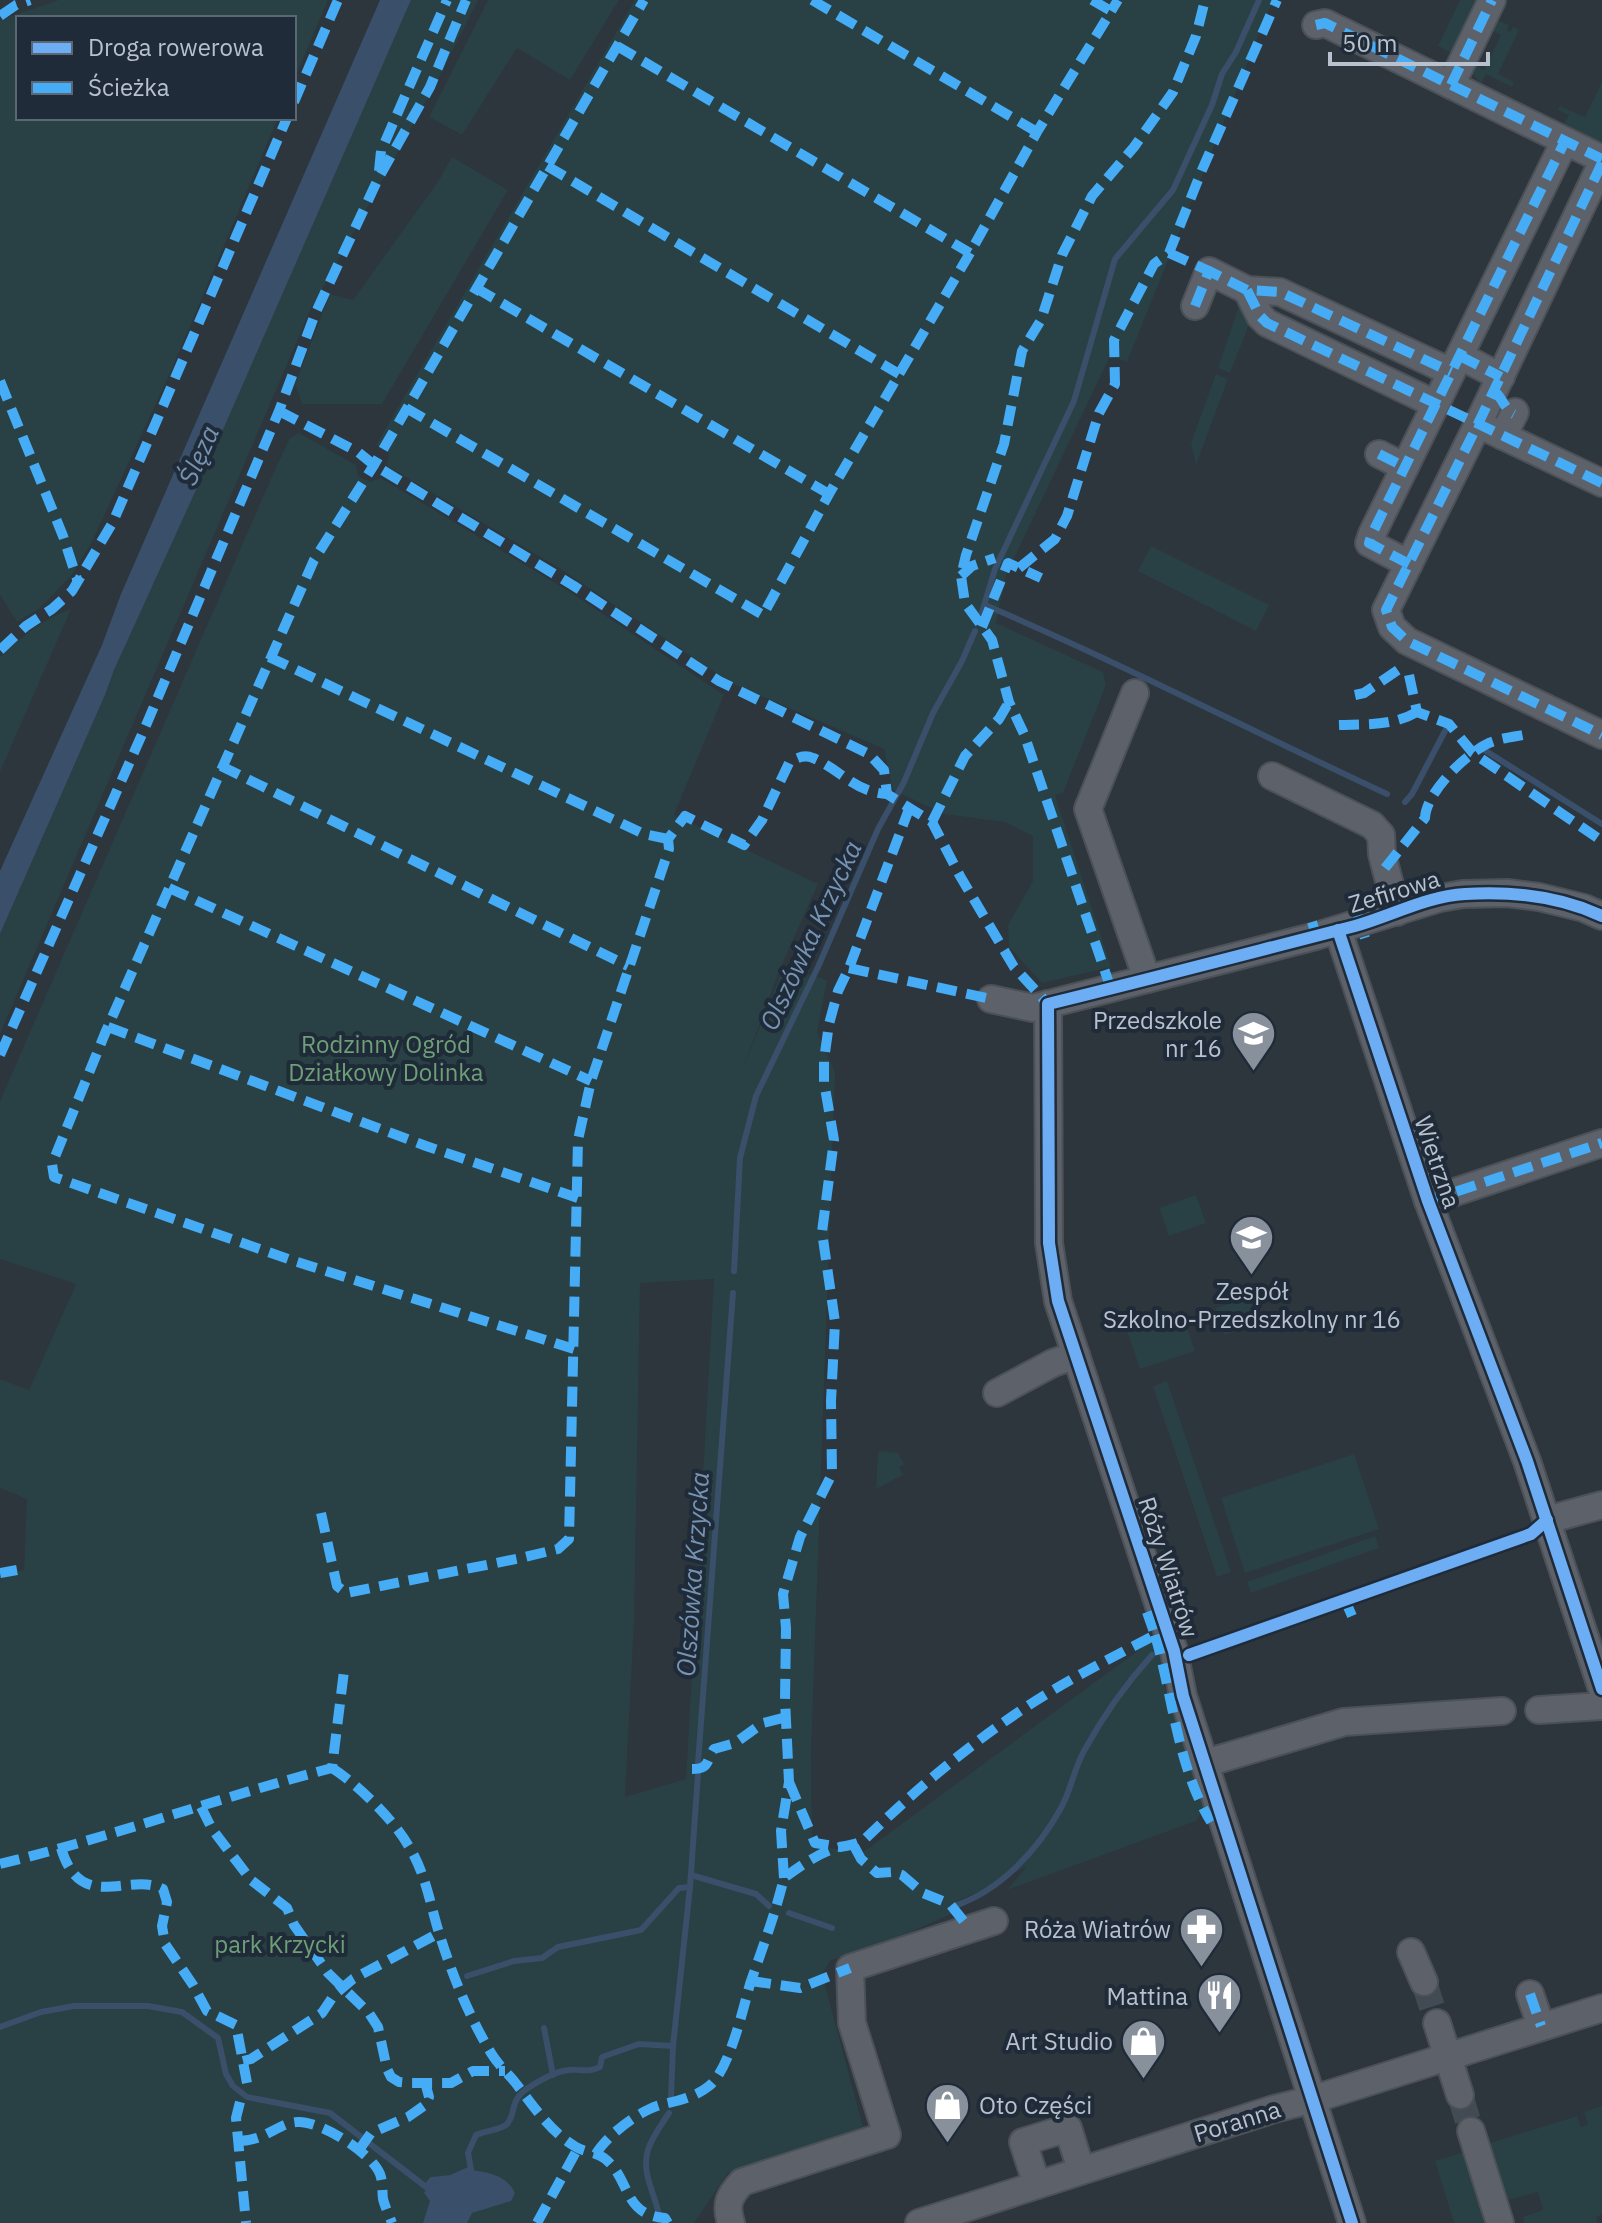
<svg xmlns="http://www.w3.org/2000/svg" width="1602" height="2223" viewBox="0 0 1602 2223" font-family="'IBM Plex Sans',sans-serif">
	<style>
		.green { fill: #294144; fill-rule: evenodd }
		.water { fill: #3a4f69 }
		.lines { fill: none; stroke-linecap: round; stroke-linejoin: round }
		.stream { stroke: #3a4f69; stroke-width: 6 }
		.minor-tunnel { stroke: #424a53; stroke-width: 26; stroke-dasharray: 26 13; stroke-linecap: butt }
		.minor-casing { stroke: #4c5157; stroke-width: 30 }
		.minor { stroke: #5d626a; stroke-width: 26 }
		.quiet { stroke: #46acf6; stroke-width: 10; stroke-dasharray: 20 10; stroke-linecap: butt }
		.cycleway-casing { stroke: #1f2b39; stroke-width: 17 }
		.cycleway { stroke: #6dadf4; stroke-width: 12 }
		.labels { text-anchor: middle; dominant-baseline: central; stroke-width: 8; stroke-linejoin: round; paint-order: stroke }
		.street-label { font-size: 24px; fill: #b8c1cd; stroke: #1f2b39 }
		.poi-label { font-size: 24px; fill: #b8c1cd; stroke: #1f2b39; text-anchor: end }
		.park-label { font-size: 24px; fill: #6e9f77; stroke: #1f2b39 }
		.water-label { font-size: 26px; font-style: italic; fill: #7793b1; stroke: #1f2b39 }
	</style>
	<rect width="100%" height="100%" fill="#2d353d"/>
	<g class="green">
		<polygon points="59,0 328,0 294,80 294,18 18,18 18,118 278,118 171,371 91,544 71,576 40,608 17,622 0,595 0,20"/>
		<polygon points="411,0 478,0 436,83 309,313 0,1034 0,934 105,695 114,670"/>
		<polygon points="488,0 619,0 570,80 517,48 462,135 429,117"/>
		<polygon points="635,0 1273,0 1127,362 1110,356 1006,575 996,623 1103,672 1106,685 1063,793 1055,795 1111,967 1042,983 1009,947 1008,925 1033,881 1033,836 1005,822 944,814 893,790 884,749 731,683 559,568 387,466 389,453 376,445"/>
		<polygon points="1460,0 1482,0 1455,55 1438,46"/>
		<polygon points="1497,20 1509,25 1507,30 1510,32 1513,27 1519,30 1498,74 1514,82 1512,87 1486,74 1481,84 1472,73 1474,65 1484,70 1501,35 1487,27"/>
		<polygon points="1602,82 1602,149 1561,129 1569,115 1558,110 1560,106 1585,117"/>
		<polygon points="452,157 508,190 382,404 302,404 295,384 330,294 353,300 439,180"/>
		<polygon points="1240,303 1251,320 1230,373 1218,368"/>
		<polygon points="1216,374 1228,379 1196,465 1191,443"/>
		<path d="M299,433L356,465L358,476L370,482L381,478L570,592L724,695L674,815L818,884L780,969L742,1071L784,966L827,980L817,1032L835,1072L811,1753L812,1845L862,1853L1158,1636L1164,1661L1158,1666L1204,1808L1196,1821L1007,1890L1027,1866L989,1887L955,1902L953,1913L887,1943L831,1960L822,1974L863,2127L728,2173L694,2223H0V1574L24,1570L27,1499L0,1488V1379L29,1390L76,1284L0,1259V1101L276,467L290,438ZM714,1279L686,1779L625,1797L634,1620L640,1283Z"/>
		<polygon points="1151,546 1269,605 1256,631 1138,571"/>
		<path d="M71,609L0,772V657C21,637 43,619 71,609Z"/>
		<polygon points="1196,1195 1206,1223 1169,1236 1159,1208"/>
		<polygon points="1254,1295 1264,1322 1224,1335 1216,1308"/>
		<polygon points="1182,1313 1195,1351 1140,1369 1127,1331"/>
		<polygon points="1167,1381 1231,1572 1217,1577 1153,1386"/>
		<polygon points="881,1451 898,1453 904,1464 899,1467 903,1475 876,1489 878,1453"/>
		<polygon points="1354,1454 1379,1529 1245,1573 1221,1498"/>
		<polygon points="1375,1536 1379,1548 1251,1593 1247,1582"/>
		<polygon points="1602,2106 1602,2214 1596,2217 1598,2223 1524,2223 1523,2217 1543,2210 1538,2192 1504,2201 1487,2144 1577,2116 1581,2127 1588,2124 1584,2112"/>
		<polygon points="1465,2152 1487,2223 1454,2223 1435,2161"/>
	</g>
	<g class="water">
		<polygon points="380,0 411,0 211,457 114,670 105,695 0,934 0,871 102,645 121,594"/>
		<path d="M471,2170C488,2172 508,2176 515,2193L511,2201L472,2213L467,2223H423L430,2201L424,2193L432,2180L451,2178Z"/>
	</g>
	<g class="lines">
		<g class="stream">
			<path d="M985,605C1121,663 1253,732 1387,794"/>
			<polyline points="982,612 995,569 1074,401 1115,259 1173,190 1212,105 1222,74 1236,52 1259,0"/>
			<polyline points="1486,751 1602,824"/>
			<polyline points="1405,802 1412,794 1445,731"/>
			<polyline points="734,1271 740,1158 756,1096 818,967 878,829 904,782 933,713 962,661 975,631"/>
			<polyline points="698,1763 733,1293"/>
			<polyline points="691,1875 756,1894 769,1906"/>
			<path d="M954,1906C1000,1891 1038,1850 1061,1808C1071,1790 1074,1769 1084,1751C1103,1716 1125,1685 1152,1655"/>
			<polyline points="789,1913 832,1928"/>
			<polyline points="467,1976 514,1961 542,1958 558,1947 641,1930 679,1888 690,1887"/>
			<path d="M0,2027L41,2012L74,2006H148L182,2012L218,2038L226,2074L233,2086L247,2097L330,2113L426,2187L432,2180L451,2178L471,2169L468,2153L476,2135C485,2131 499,2130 506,2125C517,2115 508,2101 528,2088C539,2081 555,2071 569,2070C581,2069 588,2073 600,2067L602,2057L639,2044L673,2046"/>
			<polyline points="544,2028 553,2075"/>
			<polyline points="671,2098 673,2046 690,1887 698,1774"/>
			<path d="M660,2223C659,2208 654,2199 650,2185C639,2153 652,2139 669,2113"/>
		</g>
		<g class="minor-tunnel">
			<polyline points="1424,1982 1437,2023"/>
			<polyline points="1460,2095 1471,2131"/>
		</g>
		<defs>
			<g id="minor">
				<polyline points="1316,25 1325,23 1602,159"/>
				<polyline points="1451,85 1492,0"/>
				<polyline points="1602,163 1478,424 1386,610 1392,627 1407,641 1602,735"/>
				<polyline points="1247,290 1260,316 1267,323 1435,404"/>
				<polyline points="1195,306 1209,271 1247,290 1280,292 1451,372"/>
				<polyline points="1460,356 1501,377"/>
				<polyline points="1478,424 1602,483"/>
				<polyline points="1503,436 1515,412"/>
				<polyline points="1379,454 1405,467"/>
				<polyline points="1409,564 1369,543 1372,534 1565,141"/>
				<polyline points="1135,693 1088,809 1147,979"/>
				<polyline points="1272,776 1372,825 1381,835 1382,854 1397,912"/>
				<polyline points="1338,930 1428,1201 1527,1461 1602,1689"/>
				<polyline points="991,999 1033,1008 1316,936 1440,898 1463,894 1507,893 1539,897 1584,908 1602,916"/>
				<polyline points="1048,1004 1049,1243 1058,1301 1174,1651 1183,1696 1352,2223"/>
				<polyline points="1428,1201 1602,1143"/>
				<polyline points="997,1393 1053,1363 1076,1355"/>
				<polyline points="1547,1520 1602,1505"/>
				<polyline points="1539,1710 1602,1706"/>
				<polyline points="1206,1763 1344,1722 1502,1711"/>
				<polyline points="1411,1952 1424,1982"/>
				<polyline points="1530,1994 1541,2026"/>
				<polyline points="1437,2023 1460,2095"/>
				<polyline points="1471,2131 1500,2223"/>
				<polyline points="1037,2185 1023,2142 1068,2128 1081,2170"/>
				<path d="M731,2223C725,2204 729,2196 742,2182L887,2135L852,2023L850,1968L994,1921"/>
				<polyline points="919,2223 1274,2109 1314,2099 1602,2008"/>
			</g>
		</defs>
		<use href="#minor" class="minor-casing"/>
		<use href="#minor" class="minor"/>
		<g class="quiet">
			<polyline points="812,0 1037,132"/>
			<polyline points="1092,0 1111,11"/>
			<polyline points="0,16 16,5 30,0"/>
			<polyline points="1316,25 1325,23 1602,159"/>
			<polyline points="617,46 970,253"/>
			<polyline points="1451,85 1492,0"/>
			<polyline points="294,102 338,0"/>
			<polyline points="1602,163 1478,424 1386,610 1392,627 1407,641 1602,735"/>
			<polyline points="547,166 899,374"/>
			<polyline points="379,171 381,151 447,0"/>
			<polyline points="1169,253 1209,271"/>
			<polyline points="476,288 829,494"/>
			<polyline points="1247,290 1260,316 1267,323 1602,483"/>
			<polyline points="1195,306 1209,271 1247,290 1280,292 1451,372"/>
			<polyline points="1460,356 1501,377"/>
			<polyline points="0,381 63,536 78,582"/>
			<path d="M1494,391C1503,398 1504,409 1514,414"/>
			<polyline points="406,408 763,615 829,494 970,253 1037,132 1118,0"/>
			<polyline points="279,411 358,452 374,465 574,586 719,681 869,754 884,770 887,794 932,822 960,876 1014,967 1048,1004"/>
			<polyline points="1379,454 1405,467"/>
			<polyline points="1409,564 1369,543 1372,534 1565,141"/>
			<polyline points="1019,568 1055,539 1067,516 1099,413 1115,384 1114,340 1154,264 1169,253 1202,170 1277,0"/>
			<polyline points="961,576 972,566 995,558"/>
			<polyline points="982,627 1008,563 1041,578"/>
			<polyline points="0,650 26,626 52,609 72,591 113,522 287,118"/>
			<polyline points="269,657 644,834 668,839"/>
			<polyline points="1409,675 1417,712 1449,724 1473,753 1602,841"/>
			<polyline points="1355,695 1364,693 1398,670"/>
			<path d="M1339,725C1366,724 1393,726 1417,712"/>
			<polyline points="221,766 628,966"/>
			<polyline points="932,822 965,756 999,719 1009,702"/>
			<path d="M1385,868L1425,818C1426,793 1463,757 1485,745C1497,738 1515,737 1528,734"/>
			<polyline points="169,888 591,1081"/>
			<polyline points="1355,908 1365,938"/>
			<polyline points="1312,922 1321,950"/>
			<polyline points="849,968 991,999"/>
			<polyline points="1111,989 1024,734 1009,702 992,640 965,603 961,576 966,555 1004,444 1022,351 1041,320 1062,255 1092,196 1134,147 1173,92 1196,36 1205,0"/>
			<polyline points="108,1027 426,1146 578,1198"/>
			<polyline points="0,1055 147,723 279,411 315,314 378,179 430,87 466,0"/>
			<polyline points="1428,1201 1602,1143"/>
			<polyline points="574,1349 294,1261 54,1177 52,1164 106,1031 314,560 374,465 644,0"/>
			<path d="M321,1513L337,1586L346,1593L521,1558L558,1549L569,1539L578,1140L591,1081L669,849L668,839L685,816L744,845L762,820L789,763C796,758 804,754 813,758C840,769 854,792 887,794"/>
			<polyline points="0,1573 17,1570"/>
			<polyline points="1345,1600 1352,1616"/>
			<path d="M1155,1635C1173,1696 1177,1766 1211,1822"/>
			<path d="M332,1768C356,1783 394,1820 408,1845C426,1873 430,1905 440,1936C453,1977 469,2016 491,2053C497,2063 506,2072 514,2081C532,2104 550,2132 576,2147C584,2152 595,2152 604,2158C631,2178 622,2215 665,2218L668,2223"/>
			<path d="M692,1769C710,1769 706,1761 714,1749L735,1743L763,1723L787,1717"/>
			<polyline points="789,1782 815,1843 840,1847"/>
			<polyline points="201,1807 212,1829 251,1880 287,1908 294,1925 328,1973 369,2013 378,2027 387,2069 391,2077 399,2082 410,2083 451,2083 473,2071 505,2071"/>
			<polyline points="854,1846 861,1859 877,1873 893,1872 902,1875 923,1893 950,1904 969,1928"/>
			<path d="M61,1848C81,1915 129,1871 163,1889L167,1902L162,1926L165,1944L193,1985L207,2011L236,2025L247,2083"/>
			<path d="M0,1864C112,1837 220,1797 332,1768L344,1671"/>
			<polyline points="784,1878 781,1831 789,1782 785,1700 786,1628 783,1594 800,1537 832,1474 831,1401 835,1322 822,1232 834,1140 824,1082 824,1060 829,1024 838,991 849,968 909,809"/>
			<polyline points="751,1981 800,1988 850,1968"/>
			<polyline points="1530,1994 1541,2026"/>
			<polyline points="243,2061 251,2059 322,2013 334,1995 353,1979 439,1933"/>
			<polyline points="240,2102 236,2118 246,2223"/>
			<path d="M238,2141C266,2141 278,2123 297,2122C319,2120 372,2153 380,2174C383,2182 382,2191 383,2199C385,2207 389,2215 392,2223"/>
			<polyline points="359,2150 371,2133 408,2117 425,2105 429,2097 425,2082"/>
			<path d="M596,2154C606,2136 642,2108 664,2104C679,2101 697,2096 709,2086C729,2071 743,2009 750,1984C762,1949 775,1915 784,1878C800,1866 820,1852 840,1847C850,1845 855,1845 864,1840C914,1791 967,1746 1026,1707C1067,1680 1111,1658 1155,1635L1147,1612"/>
			<polyline points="537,2223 578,2148"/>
		</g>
		<defs>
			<g id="cycleway">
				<polyline points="1338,930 1428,1201 1527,1461 1602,1689"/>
				<polyline points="1189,1655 1531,1534 1547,1520"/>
				<path d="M1352,2223L1183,1696L1174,1651L1058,1301L1049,1243L1048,1004C1151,979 1253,952 1355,926C1391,916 1427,896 1465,894C1513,891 1559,896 1602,916"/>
			</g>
		</defs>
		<use href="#cycleway" class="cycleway-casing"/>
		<use href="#cycleway" class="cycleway"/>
	</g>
	<defs>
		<symbol id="school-pin" viewBox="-11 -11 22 30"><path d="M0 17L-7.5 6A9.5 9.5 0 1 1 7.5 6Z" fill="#87909b" stroke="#1f2b39"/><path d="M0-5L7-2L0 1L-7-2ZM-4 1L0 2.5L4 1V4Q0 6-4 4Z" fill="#fff"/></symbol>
		<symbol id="pharmacy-pin" viewBox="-11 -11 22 30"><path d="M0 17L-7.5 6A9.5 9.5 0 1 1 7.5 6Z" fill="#87909b" stroke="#1f2b39"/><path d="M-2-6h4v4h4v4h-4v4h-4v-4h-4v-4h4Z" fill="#fff"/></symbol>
		<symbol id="restaurant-pin" viewBox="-11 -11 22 30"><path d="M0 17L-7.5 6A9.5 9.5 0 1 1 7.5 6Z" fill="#87909b" stroke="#1f2b39"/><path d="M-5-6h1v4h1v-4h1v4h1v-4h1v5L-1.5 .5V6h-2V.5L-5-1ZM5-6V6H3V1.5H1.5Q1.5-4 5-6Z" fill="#fff"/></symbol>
		<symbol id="shop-pin" viewBox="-11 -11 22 30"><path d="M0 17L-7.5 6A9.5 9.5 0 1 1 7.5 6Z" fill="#87909b" stroke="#1f2b39"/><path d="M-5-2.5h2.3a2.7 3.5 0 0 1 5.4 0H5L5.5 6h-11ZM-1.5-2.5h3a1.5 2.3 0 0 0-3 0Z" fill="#fff"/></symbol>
	</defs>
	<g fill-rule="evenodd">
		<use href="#school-pin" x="1228" y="1008" width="51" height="69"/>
		<use href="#school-pin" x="1226" y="1212" width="51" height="69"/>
		<use href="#pharmacy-pin" x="1176" y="1904" width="51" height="69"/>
		<use href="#restaurant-pin" x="1194" y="1970" width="51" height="69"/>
		<use href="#shop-pin" x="1118" y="2016" width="51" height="69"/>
		<use href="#shop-pin" x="922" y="2080" width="51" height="69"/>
	</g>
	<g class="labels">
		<g class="street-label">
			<text transform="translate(1394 891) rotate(-17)">Zefirowa</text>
			<text transform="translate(1438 1162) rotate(71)">Wietrzna</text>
			<text transform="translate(1169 1567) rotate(72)">Róży Wiatrów</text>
			<text transform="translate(1237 2121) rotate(-17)">Poranna</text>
		</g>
		<g class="poi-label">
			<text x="1222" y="1020">Przedszkole<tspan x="1222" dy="28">nr 16</tspan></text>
			<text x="1252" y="1291" text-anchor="middle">Zespół<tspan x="1252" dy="28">Szkolno-Przedszkolny nr 16</tspan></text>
			<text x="1171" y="1929">Róża Wiatrów</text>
			<text x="1188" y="1996">Mattina</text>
			<text x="1113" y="2041">Art Studio</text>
			<text x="979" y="2105" text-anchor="start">Oto Części</text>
		</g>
		<g class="park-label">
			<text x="386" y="1044">Rodzinny Ogród<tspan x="386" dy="28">Działkowy Dolinka</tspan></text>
			<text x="280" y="1944">park Krzycki</text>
		</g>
		<g class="water-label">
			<text transform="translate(198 455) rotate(-66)">Ślęza</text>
			<text transform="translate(810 935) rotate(-65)">Olszówka Krzycka</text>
			<text transform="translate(692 1574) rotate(-86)">Olszówka Krzycka</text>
		</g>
	</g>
	<rect x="16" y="16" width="280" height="104" fill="#1f2b39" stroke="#5c6774" stroke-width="2"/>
	<rect x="32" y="42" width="40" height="12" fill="#6dadf4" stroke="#5c6774" stroke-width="2"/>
	<text x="88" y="56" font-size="24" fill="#b8c1cd">Droga rowerowa</text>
	<rect x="32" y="82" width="40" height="12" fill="#46acf6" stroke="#5c6774" stroke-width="2"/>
	<text x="88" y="96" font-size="24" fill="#b8c1cd">Ścieżka</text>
	<path d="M1330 52v12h158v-12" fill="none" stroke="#b8c1cd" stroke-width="4"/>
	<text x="1342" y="52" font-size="24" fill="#b8c1cd" stroke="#1f2b39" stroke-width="6" paint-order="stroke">50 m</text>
</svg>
